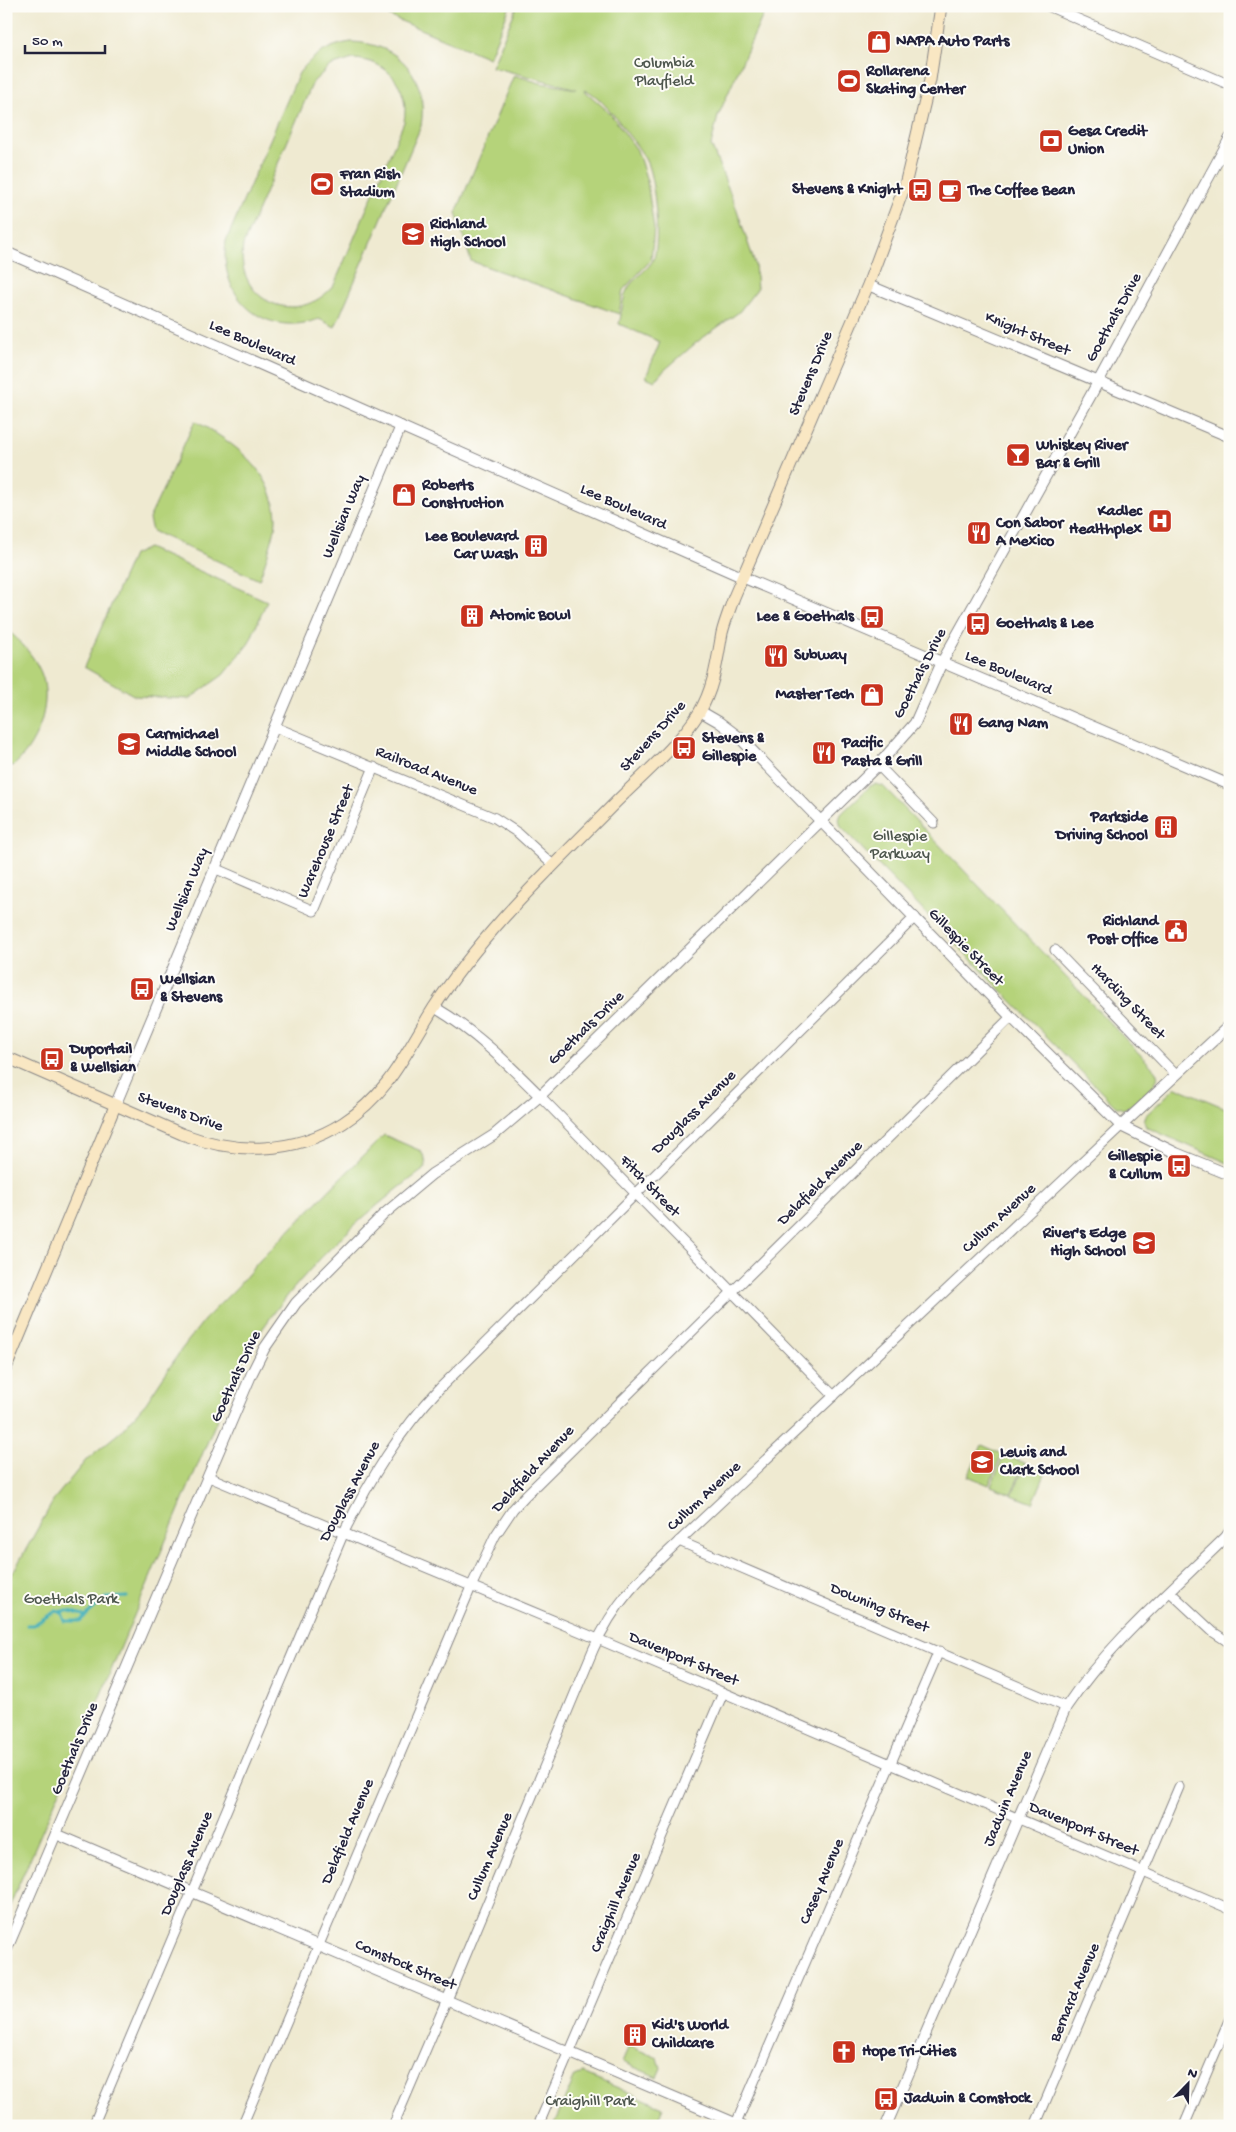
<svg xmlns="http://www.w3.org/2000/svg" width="1236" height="2132" viewBox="0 0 1236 2132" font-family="'Gochi Hand',sans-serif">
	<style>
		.green { fill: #b5d37a; stroke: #6c7a5a; fill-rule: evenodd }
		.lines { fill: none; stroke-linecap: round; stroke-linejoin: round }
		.stream { stroke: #3fafb9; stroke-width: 3 }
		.minor-casing { stroke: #888686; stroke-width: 11 }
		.tertiary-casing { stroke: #888686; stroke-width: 12 }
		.secondary-casing { stroke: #888686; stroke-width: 13 }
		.minor { stroke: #fff; stroke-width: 9 }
		.tertiary { stroke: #fff; stroke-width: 10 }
		.secondary { stroke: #f9e7c3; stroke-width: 11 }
		.labels { text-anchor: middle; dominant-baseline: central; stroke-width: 4; stroke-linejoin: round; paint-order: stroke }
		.poi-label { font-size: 16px; font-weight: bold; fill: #22223b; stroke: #fdfcf7; text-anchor: start }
		.park-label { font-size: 16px; fill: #4e574e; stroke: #fdfcf7 }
		.street-label { font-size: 16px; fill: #22223b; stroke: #fdfcf7 }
	</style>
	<rect width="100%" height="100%" fill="#fdfcf7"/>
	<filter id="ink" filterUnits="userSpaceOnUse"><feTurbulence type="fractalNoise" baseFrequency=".02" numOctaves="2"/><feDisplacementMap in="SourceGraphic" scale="10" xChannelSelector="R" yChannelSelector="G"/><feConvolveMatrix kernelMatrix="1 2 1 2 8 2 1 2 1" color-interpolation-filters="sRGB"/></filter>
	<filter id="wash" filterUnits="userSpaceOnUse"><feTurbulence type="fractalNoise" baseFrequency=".0096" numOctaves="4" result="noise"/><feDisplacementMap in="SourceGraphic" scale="20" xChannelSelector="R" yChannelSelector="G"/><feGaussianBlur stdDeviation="1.12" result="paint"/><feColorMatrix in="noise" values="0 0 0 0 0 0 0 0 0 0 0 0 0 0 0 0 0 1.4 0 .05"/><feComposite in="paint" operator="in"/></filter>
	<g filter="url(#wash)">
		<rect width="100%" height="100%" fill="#efead1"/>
		<g class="green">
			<polygon points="393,6 510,6 489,58 389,16"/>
			<path d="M517,6H767L718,116L711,145L737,210L755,264L757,289L739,312L697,342L660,374L655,381L646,377L660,342L619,324C622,314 622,300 627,290C633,278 649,270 654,258C660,238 655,182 647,163C641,149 631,139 622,126C615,116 595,91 584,90L610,113L637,150L647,181L654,228L651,260L623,290L619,314L471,261L456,213L514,75L540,83L577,89L492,67Z"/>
			<path d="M351,42C400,43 429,78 421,126L335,327L319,319C264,339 218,298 226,241L299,73C313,55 329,45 351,42ZM353,59C388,60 410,87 404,122L334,285C298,329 234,302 243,245L313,82L330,66Z"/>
			<path d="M195,421C232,442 273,469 276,517C277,531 264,565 259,580L152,531L149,519Z"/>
			<polygon points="148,548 267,601 249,643 223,675 189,699 135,696 84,667 133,555"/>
			<path d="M6,629C21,641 37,659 43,678C51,708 36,747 13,766L6,763Z"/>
			<path d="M875,784L883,786L1155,1070C1157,1074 1159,1077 1156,1081C1153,1088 1130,1108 1123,1109L1115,1106L841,827L839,820L841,814L870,786Z"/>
			<polygon points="1176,1087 1230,1110 1230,1164 1146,1127 1144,1121 1146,1115"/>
			<path d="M384,1135L421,1151L425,1159L426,1168C362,1213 298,1274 255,1340C245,1356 237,1374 229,1391L74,1758L6,1914V1586L12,1574L55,1498L87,1459L120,1432L146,1403L181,1350L205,1319L239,1285L260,1260Z"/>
			<polygon points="982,1445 1002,1454 989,1485 968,1476"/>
			<polygon points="1004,1455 1025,1463 1011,1494 991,1486"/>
			<polygon points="1026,1464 1046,1472 1033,1503 1012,1495"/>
			<polygon points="629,2046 658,2058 661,2068 657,2077 622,2062"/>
			<polygon points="583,2073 663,2107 655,2126 553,2126 575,2076"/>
		</g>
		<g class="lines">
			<g class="stream">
				<polyline points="61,1611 70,1611 86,1616"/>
				<polyline points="27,1625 33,1625 56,1611 62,1613 65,1621 80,1621 106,1598 127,1597"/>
			</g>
		</g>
	</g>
	<g filter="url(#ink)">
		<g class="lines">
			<defs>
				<g id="minor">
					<polyline points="1048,6 1230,85"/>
					<polyline points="275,727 495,818 518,833 553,865"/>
					<polyline points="878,765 934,823"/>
					<polyline points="214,868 314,911 374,767"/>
					<polyline points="1055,950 1176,1075"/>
					<polyline points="540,1096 834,1396"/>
					<polyline points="209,1477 586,1634 1230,1909"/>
					<polyline points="679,1541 1066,1707"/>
					<polyline points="1170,1592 1213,1632 1230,1643"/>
					<path d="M93,2126L344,1532C370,1479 399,1431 440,1388L915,917"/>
					<polyline points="242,2126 471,1587 495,1536 513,1509 526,1495 1011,1017"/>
					<path d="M393,2126L447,2000L593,1650C617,1595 651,1568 692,1529L1121,1126"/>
					<polyline points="538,2126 723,1693"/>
					<polyline points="735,2126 939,1651"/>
					<polyline points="1035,2126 1179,1787"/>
					<polyline points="1184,2126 1230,2018"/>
				</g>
				<g id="tertiary">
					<polyline points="6,252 742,577 1230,785"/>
					<polyline points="868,285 1230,437"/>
					<polyline points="700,711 719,722 739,737 1011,1017 1121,1126 1176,1153 1230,1175"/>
					<path d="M434,1007C475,1031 507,1063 540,1096"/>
					<polyline points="115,1106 401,426"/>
					<polyline points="1121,1126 1230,1025"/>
					<polyline points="56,1834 742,2126"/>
					<polyline points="6,1951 252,1373 264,1349 296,1303 383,1215 432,1174 494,1135 540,1096 878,765 915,723 942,662 1091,395 1230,138"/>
					<path d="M886,2126L1066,1707C1109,1643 1171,1591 1226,1537L1230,1531"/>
				</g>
				<g id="secondary">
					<path d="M6,1057L182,1134C235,1154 293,1155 343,1123C389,1093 405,1054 433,1009C483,931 551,868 616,802C644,774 677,747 699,713C714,688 717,661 722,633C725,621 730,609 734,597L868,285L905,185L930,80L941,6"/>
					<polyline points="6,1368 115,1106"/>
				</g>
			</defs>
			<use href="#minor" class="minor-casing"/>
			<use href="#tertiary" class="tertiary-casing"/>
			<use href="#secondary" class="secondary-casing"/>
			<use href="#minor" class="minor"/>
			<use href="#tertiary" class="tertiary"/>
			<use href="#secondary" class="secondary"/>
		</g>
	</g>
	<defs>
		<symbol id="shop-square" viewBox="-11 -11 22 22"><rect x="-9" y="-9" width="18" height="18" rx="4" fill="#c8321e" stroke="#fdfcf7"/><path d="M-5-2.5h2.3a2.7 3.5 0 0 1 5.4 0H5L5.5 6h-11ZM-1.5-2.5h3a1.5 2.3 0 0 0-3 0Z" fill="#fff"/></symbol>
		<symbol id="stadium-square" viewBox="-11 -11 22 22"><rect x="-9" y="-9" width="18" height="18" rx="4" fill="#c8321e" stroke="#fdfcf7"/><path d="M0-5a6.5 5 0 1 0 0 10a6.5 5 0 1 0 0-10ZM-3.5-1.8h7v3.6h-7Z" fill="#fff"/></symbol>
		<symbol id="bank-square" viewBox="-11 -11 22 22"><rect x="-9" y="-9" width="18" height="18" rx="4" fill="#c8321e" stroke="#fdfcf7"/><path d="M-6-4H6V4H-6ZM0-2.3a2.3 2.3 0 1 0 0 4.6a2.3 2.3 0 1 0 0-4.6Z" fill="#fff"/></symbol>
		<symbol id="bus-square" viewBox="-11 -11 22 22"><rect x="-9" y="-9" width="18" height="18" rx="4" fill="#c8321e" stroke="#fdfcf7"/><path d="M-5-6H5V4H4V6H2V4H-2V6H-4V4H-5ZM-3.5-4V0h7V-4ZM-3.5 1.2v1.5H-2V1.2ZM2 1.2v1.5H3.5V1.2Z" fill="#fff"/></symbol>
		<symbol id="cafe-square" viewBox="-11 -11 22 22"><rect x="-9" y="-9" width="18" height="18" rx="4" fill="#c8321e" stroke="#fdfcf7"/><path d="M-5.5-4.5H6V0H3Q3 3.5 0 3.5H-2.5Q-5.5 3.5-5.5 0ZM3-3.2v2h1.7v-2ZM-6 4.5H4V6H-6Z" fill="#fff"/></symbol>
		<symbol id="school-square" viewBox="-11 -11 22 22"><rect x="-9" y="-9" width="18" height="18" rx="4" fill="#c8321e" stroke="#fdfcf7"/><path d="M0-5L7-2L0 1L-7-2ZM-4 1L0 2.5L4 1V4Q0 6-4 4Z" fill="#fff"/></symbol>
		<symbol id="bar-square" viewBox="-11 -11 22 22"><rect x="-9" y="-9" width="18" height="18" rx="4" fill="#c8321e" stroke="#fdfcf7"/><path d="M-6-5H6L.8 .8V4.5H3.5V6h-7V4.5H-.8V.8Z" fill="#fff"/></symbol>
		<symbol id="hospital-square" viewBox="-11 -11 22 22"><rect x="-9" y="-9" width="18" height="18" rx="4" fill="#c8321e" stroke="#fdfcf7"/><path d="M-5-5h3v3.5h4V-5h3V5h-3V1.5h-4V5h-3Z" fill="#fff"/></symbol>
		<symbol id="restaurant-square" viewBox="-11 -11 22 22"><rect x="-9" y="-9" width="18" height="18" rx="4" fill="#c8321e" stroke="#fdfcf7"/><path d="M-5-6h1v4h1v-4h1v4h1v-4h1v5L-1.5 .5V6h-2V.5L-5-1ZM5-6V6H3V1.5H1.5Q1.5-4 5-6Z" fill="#fff"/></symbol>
		<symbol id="building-square" viewBox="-11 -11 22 22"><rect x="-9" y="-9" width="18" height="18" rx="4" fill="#c8321e" stroke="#fdfcf7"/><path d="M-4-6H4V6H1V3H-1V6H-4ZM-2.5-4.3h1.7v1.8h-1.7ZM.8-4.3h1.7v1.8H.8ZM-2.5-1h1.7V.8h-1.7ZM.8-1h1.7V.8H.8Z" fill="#fff"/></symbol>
		<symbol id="civic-square" viewBox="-11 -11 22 22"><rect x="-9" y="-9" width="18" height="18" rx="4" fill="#c8321e" stroke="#fdfcf7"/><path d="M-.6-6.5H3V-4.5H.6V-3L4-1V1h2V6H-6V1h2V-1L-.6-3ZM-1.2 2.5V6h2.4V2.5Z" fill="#fff"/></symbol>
		<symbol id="church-square" viewBox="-11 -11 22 22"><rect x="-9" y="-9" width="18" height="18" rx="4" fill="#c8321e" stroke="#fdfcf7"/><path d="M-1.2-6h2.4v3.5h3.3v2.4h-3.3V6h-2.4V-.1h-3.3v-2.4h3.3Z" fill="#fff"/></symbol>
	</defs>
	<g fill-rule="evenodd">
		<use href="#shop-square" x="865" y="28" width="28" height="28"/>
		<use href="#stadium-square" x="835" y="67" width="28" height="28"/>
		<use href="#bank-square" x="1037" y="127" width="28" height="28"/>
		<use href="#stadium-square" x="308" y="170" width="28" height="28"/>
		<use href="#bus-square" x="906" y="176" width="28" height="28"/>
		<use href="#cafe-square" x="936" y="177" width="28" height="28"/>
		<use href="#school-square" x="399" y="220" width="28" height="28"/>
		<use href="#bar-square" x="1004" y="441" width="28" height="28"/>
		<use href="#shop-square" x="390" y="481" width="28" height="28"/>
		<use href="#hospital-square" x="1146" y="507" width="28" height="28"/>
		<use href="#restaurant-square" x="965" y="519" width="28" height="28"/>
		<use href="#building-square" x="522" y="532" width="28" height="28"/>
		<use href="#building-square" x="458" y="602" width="28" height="28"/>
		<use href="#bus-square" x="858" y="603" width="28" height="28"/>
		<use href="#bus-square" x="964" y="610" width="28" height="28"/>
		<use href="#restaurant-square" x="762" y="642" width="28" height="28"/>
		<use href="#shop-square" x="858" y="681" width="28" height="28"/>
		<use href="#restaurant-square" x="947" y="710" width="28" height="28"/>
		<use href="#school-square" x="115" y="730" width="28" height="28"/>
		<use href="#bus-square" x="670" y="734" width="28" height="28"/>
		<use href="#restaurant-square" x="810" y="739" width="28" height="28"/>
		<use href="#building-square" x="1152" y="813" width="28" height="28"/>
		<use href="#civic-square" x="1162" y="917" width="28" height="28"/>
		<use href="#bus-square" x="128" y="975" width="28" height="28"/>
		<use href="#bus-square" x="38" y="1045" width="28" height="28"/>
		<use href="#bus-square" x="1165" y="1152" width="28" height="28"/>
		<use href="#school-square" x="1130" y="1229" width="28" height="28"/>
		<use href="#school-square" x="968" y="1448" width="28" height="28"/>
		<use href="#building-square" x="621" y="2021" width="28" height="28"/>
		<use href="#church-square" x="830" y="2038" width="28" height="28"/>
		<use href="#bus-square" x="872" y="2085" width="28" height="28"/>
	</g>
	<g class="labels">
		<g class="poi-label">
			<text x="896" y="42">NAPA Auto Parts</text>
			<text x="866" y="72">Rollarena<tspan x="866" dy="18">Skating Center</tspan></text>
			<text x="1068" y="132">Gesa Credit<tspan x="1068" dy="18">Union</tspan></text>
			<text x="340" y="175">Fran Rish<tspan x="340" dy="18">Stadium</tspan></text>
			<text x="902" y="190" text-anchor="end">Stevens &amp; Knight</text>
			<text x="968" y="191">The Coffee Bean</text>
			<text x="430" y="225">Richland<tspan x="430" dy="18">High School</tspan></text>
			<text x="1036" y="446">Whiskey River<tspan x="1036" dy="18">Bar &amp; Grill</tspan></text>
			<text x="422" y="486">Roberts<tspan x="422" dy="18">Construction</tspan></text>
			<text x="1142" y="512" text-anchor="end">Kadlec<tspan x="1142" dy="18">Healthplex</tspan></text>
			<text x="996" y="524">Con Sabor<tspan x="996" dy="18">A Mexico</tspan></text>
			<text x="518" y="537" text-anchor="end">Lee Boulevard<tspan x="518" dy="18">Car Wash</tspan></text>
			<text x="490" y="616">Atomic Bowl</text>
			<text x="854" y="617" text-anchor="end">Lee &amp; Goethals</text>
			<text x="996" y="624">Goethals &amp; Lee</text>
			<text x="794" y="656">Subway</text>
			<text x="854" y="695" text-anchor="end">Master Tech</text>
			<text x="978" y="724">Gang Nam</text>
			<text x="146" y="735">Carmichael<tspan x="146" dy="18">Middle School</tspan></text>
			<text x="702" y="739">Stevens &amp;<tspan x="702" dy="18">Gillespie</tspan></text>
			<text x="842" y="744">Pacific<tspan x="842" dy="18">Pasta &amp; Grill</tspan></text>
			<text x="1148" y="818" text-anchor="end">Parkside<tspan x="1148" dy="18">Driving School</tspan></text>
			<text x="1158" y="922" text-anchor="end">Richland<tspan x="1158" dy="18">Post Office</tspan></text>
			<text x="160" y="980">Wellsian<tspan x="160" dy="18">&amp; Stevens</tspan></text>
			<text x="70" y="1050">Duportail<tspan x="70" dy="18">&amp; Wellsian</tspan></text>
			<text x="1162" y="1157" text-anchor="end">Gillespie<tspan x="1162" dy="18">&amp; Cullum</tspan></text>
			<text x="1126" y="1234" text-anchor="end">River's Edge<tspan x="1126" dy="18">High School</tspan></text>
			<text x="1000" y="1453">Lewis and<tspan x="1000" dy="18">Clark School</tspan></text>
			<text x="652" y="2026">Kid's World<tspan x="652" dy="18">Childcare</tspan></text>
			<text x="862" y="2052">Hope Tri-Cities</text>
			<text x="904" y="2099">Jadwin &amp; Comstock</text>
		</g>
		<g class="park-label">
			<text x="664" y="64">Columbia<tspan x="664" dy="18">Playfield</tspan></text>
			<text x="900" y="837">Gillespie<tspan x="900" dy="18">Parkway</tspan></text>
			<text x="71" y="1600">Goethals Park</text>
			<text x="590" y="2102">Craighill Park</text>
		</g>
		<g class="street-label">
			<text transform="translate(1115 318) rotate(-61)">Goethals Drive</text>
			<text transform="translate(1027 335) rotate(23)">Knight Street</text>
			<text transform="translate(252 344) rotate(24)">Lee Boulevard</text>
			<text transform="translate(812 374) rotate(-67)">Stevens Drive</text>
			<text transform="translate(623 508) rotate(24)">Lee Boulevard</text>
			<text transform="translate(345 517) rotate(-67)">Wellsian Way</text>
			<text transform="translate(921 674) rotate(-63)">Goethals Drive</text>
			<text transform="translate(1008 674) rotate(23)">Lee Boulevard</text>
			<text transform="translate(654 737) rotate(-48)">Stevens Drive</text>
			<text transform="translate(426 772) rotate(22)">Railroad Avenue</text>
			<text transform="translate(327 842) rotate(-67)">Warehouse Street</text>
			<text transform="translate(188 890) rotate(-67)">Wellsian Way</text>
			<text transform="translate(965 948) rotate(46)">Gillespie Street</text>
			<text transform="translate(1127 1002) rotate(46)">Harding Street</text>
			<text transform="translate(587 1029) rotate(-44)">Goethals Drive</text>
			<text transform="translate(180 1113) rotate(20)">Stevens Drive</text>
			<text transform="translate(695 1113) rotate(-45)">Douglass Avenue</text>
			<text transform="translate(821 1184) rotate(-45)">Delafield Avenue</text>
			<text transform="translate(649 1187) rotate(46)">Fitch Street</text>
			<text transform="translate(1000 1219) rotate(-43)">Cullum Avenue</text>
			<text transform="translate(237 1377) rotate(-65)">Goethals Drive</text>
			<text transform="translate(534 1470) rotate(-47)">Delafield Avenue</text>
			<text transform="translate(351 1492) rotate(-62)">Douglass Avenue</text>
			<text transform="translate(705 1497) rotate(-43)">Cullum Avenue</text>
			<text transform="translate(879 1609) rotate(23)">Downing Street</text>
			<text transform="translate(683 1660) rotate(23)">Davenport Street</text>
			<text transform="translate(76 1749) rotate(-67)">Goethals Drive</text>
			<text transform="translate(1009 1799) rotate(-67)">Jadwin Avenue</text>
			<text transform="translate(1083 1830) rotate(23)">Davenport Street</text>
			<text transform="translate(349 1832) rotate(-67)">Delafield Avenue</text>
			<text transform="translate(491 1857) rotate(-67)">Cullum Avenue</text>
			<text transform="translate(188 1864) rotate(-67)">Douglass Avenue</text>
			<text transform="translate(823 1882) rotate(-67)">Casey Avenue</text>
			<text transform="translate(617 1903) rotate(-67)">Craighill Avenue</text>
			<text transform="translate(405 1966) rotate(23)">Comstock Street</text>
			<text transform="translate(1076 1993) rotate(-67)">Bernard Avenue</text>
		</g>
	</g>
	<rect width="1236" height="2132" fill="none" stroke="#fdfcf7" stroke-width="25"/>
	<g transform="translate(1188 2084) rotate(23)" stroke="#fdfcf7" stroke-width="4" paint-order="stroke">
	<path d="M0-4L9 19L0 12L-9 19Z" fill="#22223b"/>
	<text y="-8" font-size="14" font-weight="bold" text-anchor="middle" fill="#22223b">N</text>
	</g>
	<path d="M25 45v8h80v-8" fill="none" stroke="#22223b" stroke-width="2.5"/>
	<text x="32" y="45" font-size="15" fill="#22223b" stroke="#fdfcf7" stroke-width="4" paint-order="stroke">50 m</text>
</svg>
